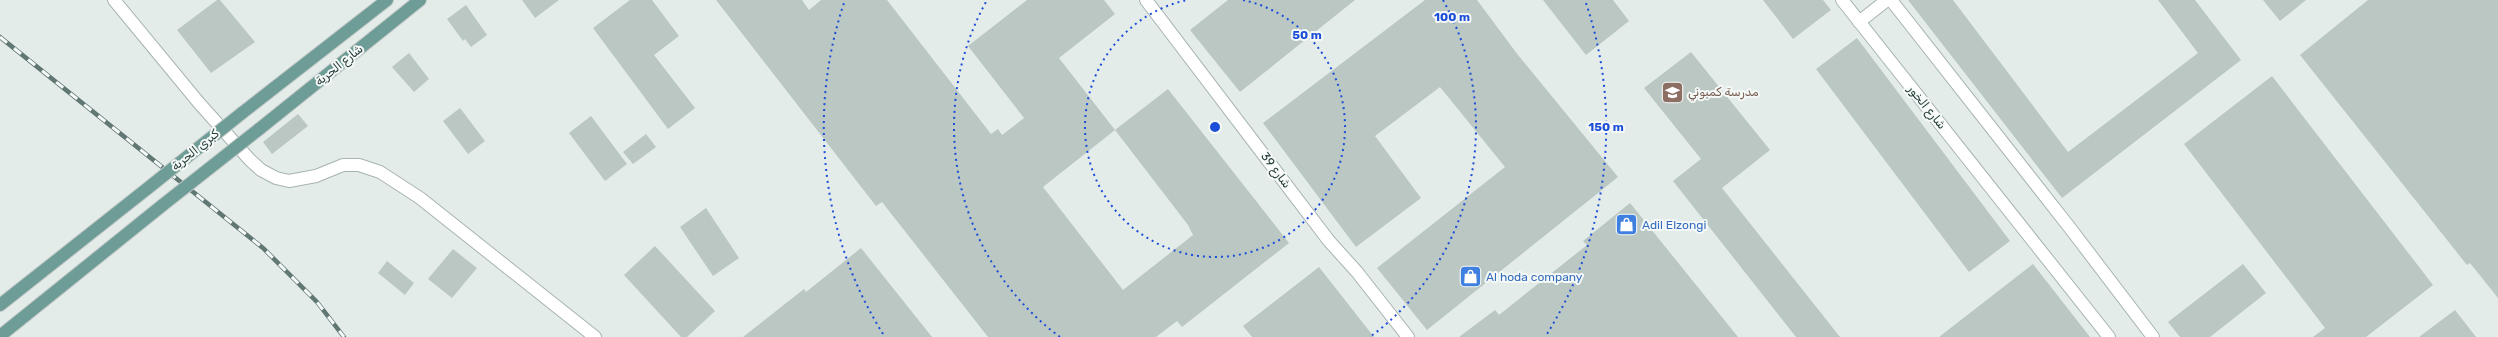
<svg xmlns="http://www.w3.org/2000/svg" width="2498" height="337" viewBox="0 0 2498 337" font-family="Rubik,Vazirmatn,sans-serif">
	<style>
		.building { fill: #bac7c3; fill-rule: evenodd }
		.lines { fill: none; stroke-linecap: round; stroke-linejoin: round }
		.minor-casing { stroke: #a7b4b1; stroke-width: 14 }
		.tertiary-casing { stroke: #a7b4b1; stroke-width: 14 }
		.primary-casing { stroke: #c2c8c7; stroke-width: 14 }
		.minor { stroke: #fff; stroke-width: 12 }
		.tertiary { stroke: #fff; stroke-width: 12 }
		.primary { stroke: #6d9d96; stroke-width: 12 }
		.rail-casing { stroke: #607774; stroke-width: 4.5 }
		.rail { stroke: #f5f9f7; stroke-width: 3; stroke-dasharray: 9; stroke-linecap: butt }
		.primary-bridge-casing { stroke: #c2c8c7; stroke-width: 14; stroke-linecap: butt }
		.primary-bridge { stroke: #6d9d96; stroke-width: 12 }
		.ring { fill: none; stroke: #1d4ed8; stroke-width: 2; stroke-dasharray: 2 4 }
		.labels { text-anchor: middle; dominant-baseline: central; stroke-width: 4; stroke-linejoin: round; paint-order: stroke }
		.street-label { font-size: 12px; fill: #253c38; stroke: #f5f9f7 }
		.education-label { font-size: 12px; fill: #785e54; stroke: #f5f9f7; text-anchor: start }
		.shop-label { font-size: 12px; fill: #366cbe; stroke: #f5f9f7; text-anchor: start }
		.centre { fill: #1d4ed8; stroke: #f5f9f7; stroke-width: 2 }
		.ring-label { font-size: 12px; text-anchor: middle; font-weight: bold; fill: #1d4ed8; stroke: #f5f9f7; stroke-width: 4; stroke-linejoin: round; paint-order: stroke }
	</style>
	<rect width="100%" height="100%" fill="#e4ecea"/>
	<g class="building">
		<polygon points="217,0 220,0 255,42 211,73 177,30"/>
		<polygon points="522,0 559,0 535,18"/>
		<polygon points="630,0 652,0 679,36 654,55 695,108 668,129 593,28"/>
		<path d="M716,0H802L809,10L821,0H887L991,134L998,129L1002,135L1024,118L968,46L1027,0H1104L1115,14L1059,58L1115,130L1168,89L1289,243L1182,327L1177,321L1156,337H988L882,202L876,206ZM1115,130L1188,225L1193,235L1123,290L1043,187Z"/>
		<polygon points="1228,0 1355,0 1240,92 1190,30"/>
		<polygon points="1425,0 1477,0 1518,55 1618,177 1427,330 1377,268 1505,167 1440,87 1375,136 1421,198 1356,247 1263,123"/>
		<polygon points="1543,0 1613,0 1629,21 1586,55"/>
		<polygon points="1763,0 1823,0 1831,10 1793,39"/>
		<polygon points="1908,0 1953,0 2068,152 2198,53 2158,0 2195,0 2241,60 2062,198"/>
		<polygon points="2263,0 2306,0 2280,21"/>
		<polygon points="2368,0 2498,0 2498,298 2470,263 2467,265 2300,55"/>
		<polygon points="466,5 487,35 471,47 465,39 463,41 447,19"/>
		<polygon points="1857,38 2010,241 1969,272 1816,69"/>
		<polygon points="1691,52 1770,150 1722,188 1840,337 1796,337 1673,181 1701,159 1644,88"/>
		<polygon points="409,53 429,79 414,92 392,67"/>
		<polygon points="2272,76 2433,285 2366,337 2313,337 2325,328 2184,144"/>
		<polygon points="460,108 485,141 468,154 443,121"/>
		<polygon points="298,114 308,126 272,154 263,142"/>
		<polygon points="591,116 627,164 605,181 569,133"/>
		<polygon points="646,134 656,147 633,164 623,152"/>
		<polygon points="1630,203 1738,337 1459,337 1495,310 1499,315 1587,245 1583,241"/>
		<polygon points="706,208 739,258 713,276 680,227"/>
		<polygon points="655,246 715,311 687,337 681,337 624,275"/>
		<polygon points="861,248 932,337 743,337 804,289 806,292"/>
		<polygon points="453,249 477,268 452,298 428,279"/>
		<polygon points="387,261 414,283 405,295 378,273"/>
		<polygon points="2033,264 2090,337 1939,337"/>
		<polygon points="2243,264 2266,293 2210,337 2180,337 2168,322"/>
		<polygon points="1319,267 1374,337 1252,337 1243,326"/>
		<polygon points="2455,310 2476,337 2419,337"/>
	</g>
	<g class="lines">
		<defs>
			<g id="minor">
				<polyline points="1842,0 2109,337"/>
				<polyline points="1891,0 2070,228 2153,337"/>
				<polyline points="1859,22 1887,0"/>
			</g>
			<g id="tertiary">
				<polyline points="114,0 199,103 250,160 261,170 276,178 289,181 316,176 343,165 359,165 380,172 420,198 595,337"/>
				<polyline points="1146,0 1329,241 1357,272 1408,337"/>
			</g>
			<g id="primary">
				<polyline points="242,113 387,0"/>
				<polyline points="258,130 420,0"/>
				<polyline points="0,305 148,188"/>
				<polyline points="0,336 164,204"/>
			</g>
		</defs>
		<use href="#minor" class="minor-casing"/>
		<use href="#tertiary" class="tertiary-casing"/>
		<use href="#primary" class="primary-casing"/>
		<use href="#minor" class="minor"/>
		<use href="#tertiary" class="tertiary"/>
		<use href="#primary" class="primary"/>
		<defs>
			<polyline id="rail" points="0,37 263,248 317,302 344,337"/>
		</defs>
		<use href="#rail" class="rail-casing"/>
		<use href="#rail" class="rail"/>
		<defs>
			<g id="primary-bridge">
				<polyline points="148,188 242,113"/>
				<polyline points="164,204 258,130"/>
			</g>
		</defs>
		<use href="#primary-bridge" class="primary-bridge-casing"/>
		<use href="#primary-bridge" class="primary-bridge"/>
	</g>
	<g class="ring">
		<path d="M1243 0A130 130 0 1 1 1187 0"/>
		<path d="M1060 337A261 261 0 0 1 987 0M1443 0A261 261 0 0 1 1370 337"/>
		<path d="M883 334A391 391 0 0 1 844 3M1586 3A391 391 0 0 1 1547 334"/>
	</g>
	<defs>
		<symbol id="school-square" viewBox="-11 -11 22 22"><rect x="-9" y="-9" width="18" height="18" rx="4" fill="#8d6e63" stroke="#f5f9f7"/><path d="M0-5L7-2L0 1L-7-2ZM-4 1L0 2.5L4 1V4Q0 6-4 4Z" fill="#fff"/></symbol>
		<symbol id="shop-square" viewBox="-11 -11 22 22"><rect x="-9" y="-9" width="18" height="18" rx="4" fill="#3f7fe0" stroke="#f5f9f7"/><path d="M-5-2.5h2.3a2.7 3.5 0 0 1 5.4 0H5L5.5 6h-11ZM-1.5-2.5h3a1.5 2.3 0 0 0-3 0Z" fill="#fff"/></symbol>
	</defs>
	<g fill-rule="evenodd">
		<use href="#school-square" x="1660" y="80" width="25" height="25"/>
		<use href="#shop-square" x="1614" y="212" width="25" height="25"/>
		<use href="#shop-square" x="1458" y="264" width="25" height="25"/>
	</g>
	<g class="labels">
		<g class="street-label">
			<text transform="translate(339 65) rotate(-39)">شارع الحرية</text>
			<text transform="translate(1927 107) rotate(51)">شارع الخور</text>
			<text transform="translate(195 150) rotate(-39)">كبري الحرية</text>
			<text transform="translate(1276 170) rotate(53)">شارع 39</text>
		</g>
		<g class="education-label">
			<text x="1688" y="92">مدرسة كمبوني</text>
		</g>
		<g class="shop-label">
			<text x="1642" y="225">Adil Elzongi</text>
			<text x="1486" y="277">Al hoda company</text>
		</g>
	</g>
	<circle cx="1215" cy="127" r="6" class="centre"/>
	<g class="ring-label">
		<text x="1452" y="21">100 m</text>
		<text x="1307" y="39">50 m</text>
		<text x="1606" y="131">150 m</text>
	</g>
</svg>
